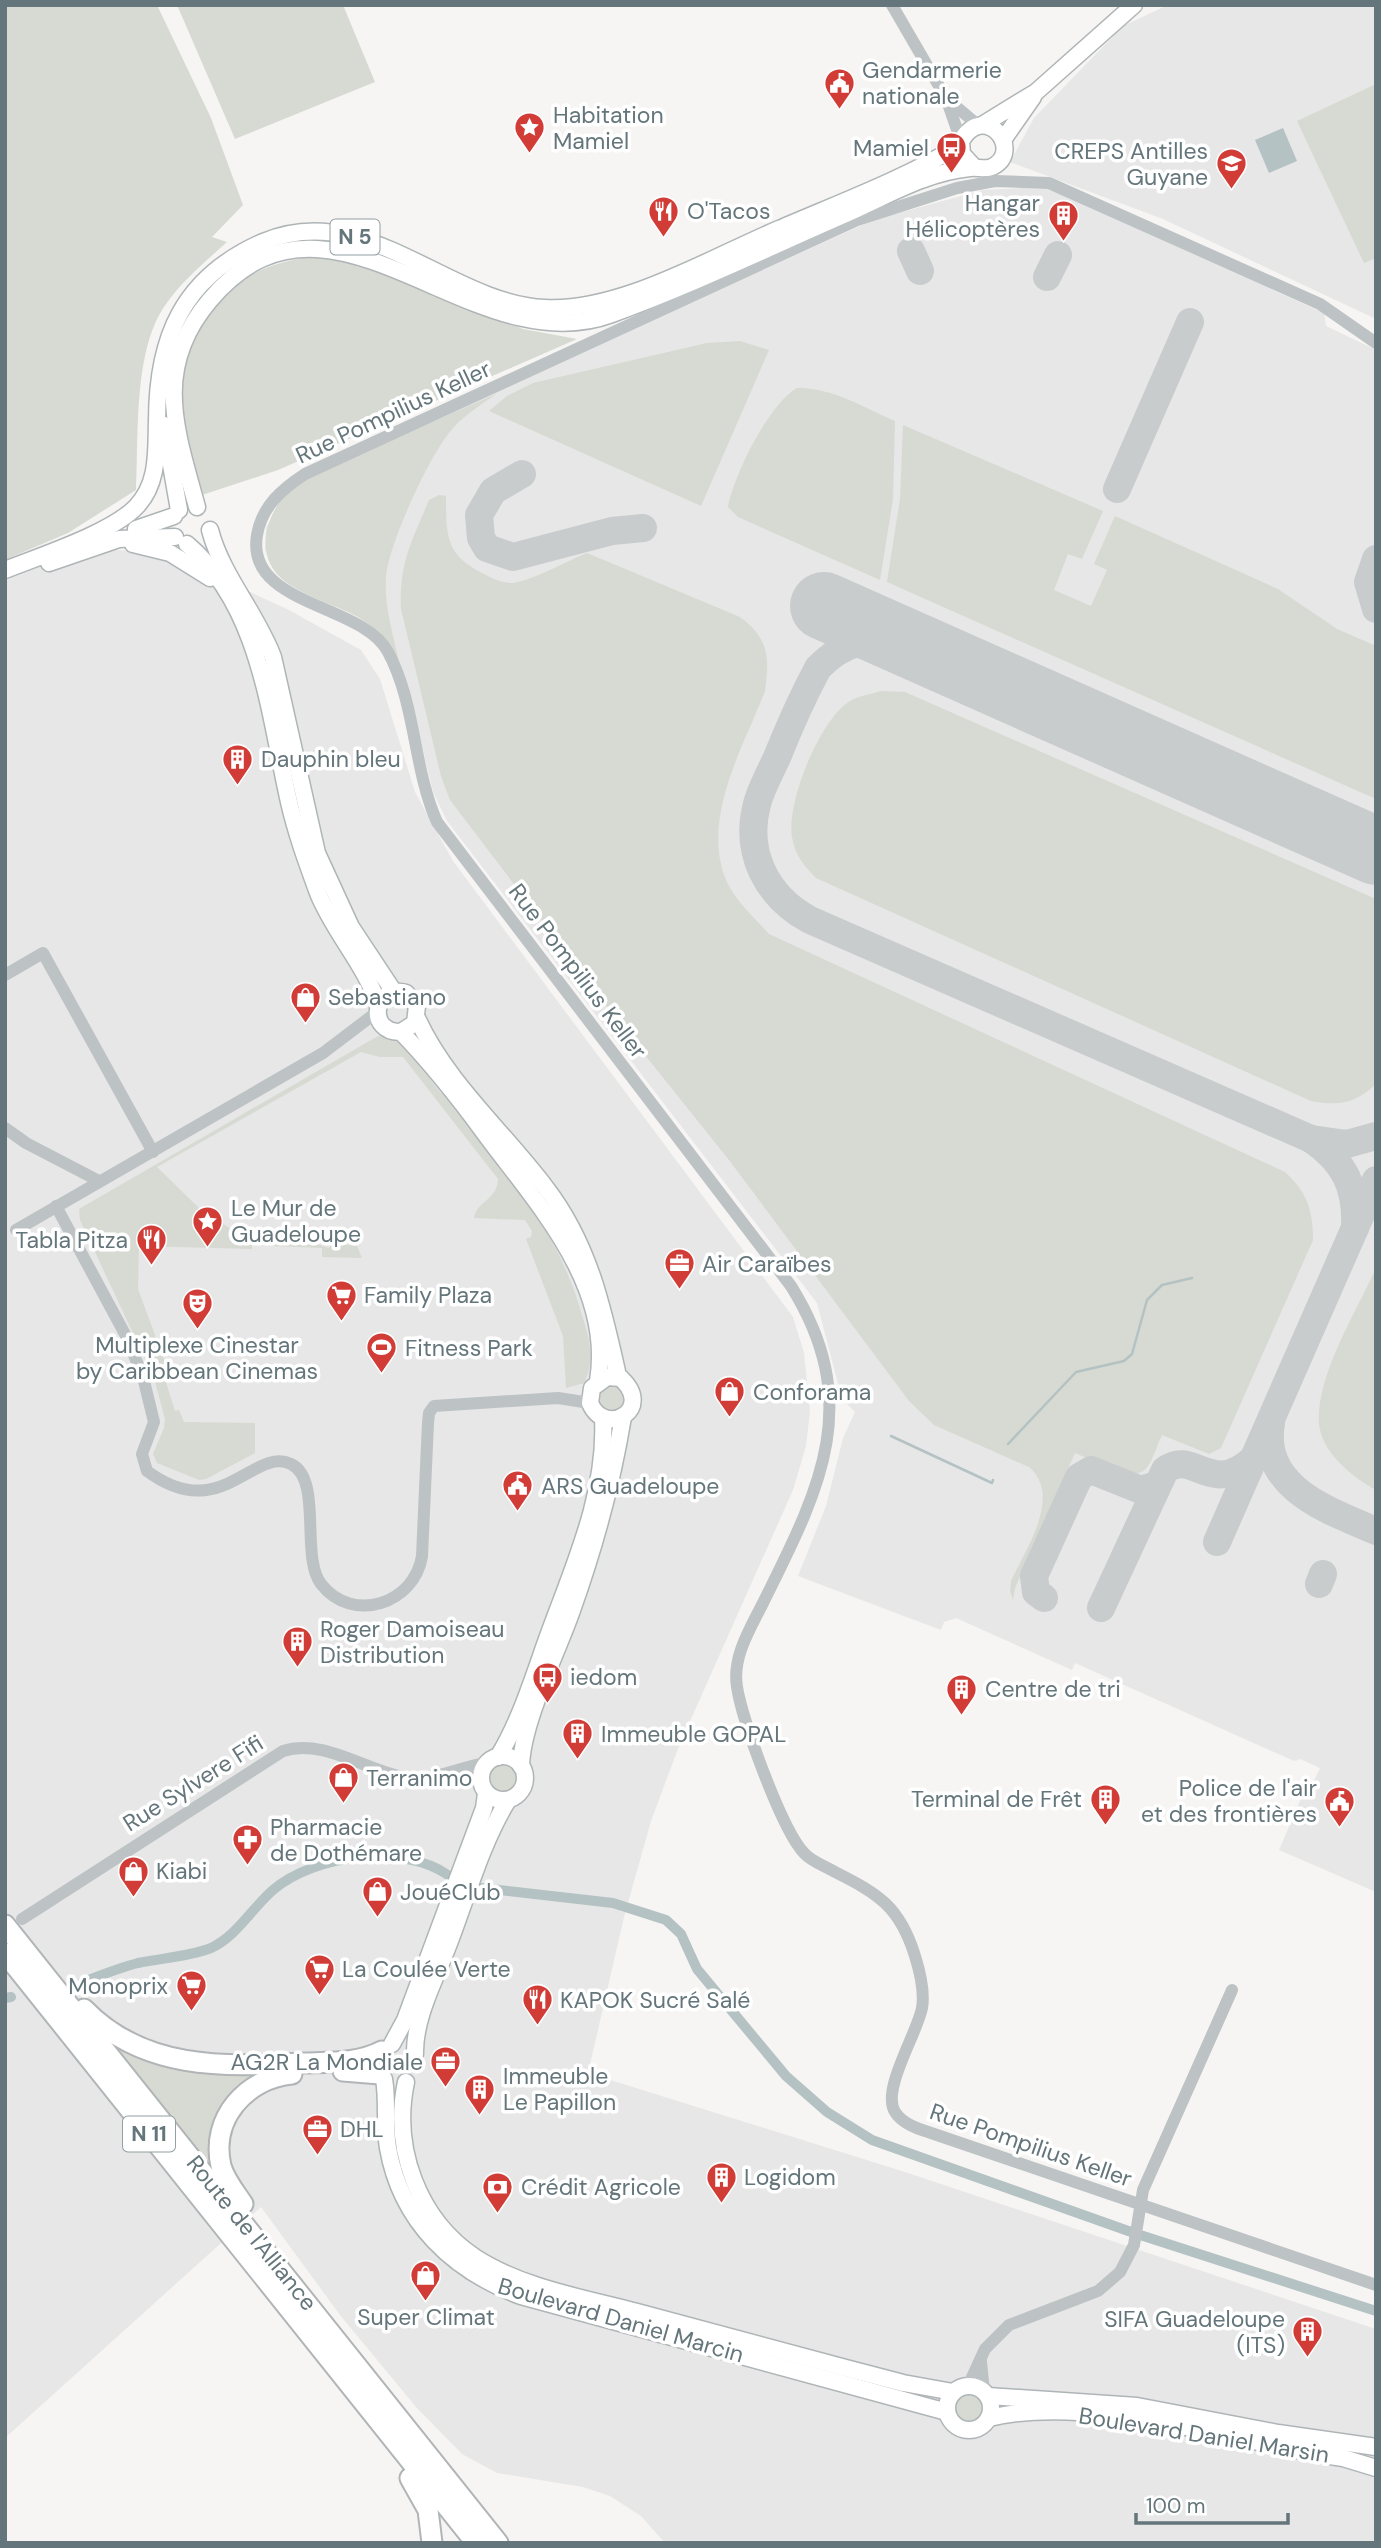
<svg xmlns="http://www.w3.org/2000/svg" width="1381" height="2548" viewBox="0 0 1381 2548" font-family="'DM Sans',sans-serif">
	<style>
		.built { fill: #e6e7e6 }
		.green { fill: #d7dad2 }
		.water { fill: #b4c2c3 }
		.lines { fill: none; stroke-linecap: round; stroke-linejoin: round }
		.stream { stroke: #b4c2c3; stroke-width: 2.5 }
		.canal { stroke: #b4c2c3; stroke-width: 10 }
		.taxiway { stroke: #c8cccd; stroke-width: 28 }
		.runway { stroke: #c8cccd; stroke-width: 68 }
		.major-casing { stroke: #afb5b7; stroke-width: 19 }
		.highway-casing { stroke: #b1b5b7; stroke-width: 23 }
		.minor { stroke: #bdc2c4; stroke-width: 12 }
		.major { stroke: #fff; stroke-width: 16 }
		.highway { stroke: #fff; stroke-width: 19 }
		.labels { text-anchor: middle; dominant-baseline: central; stroke-width: 7; stroke-linejoin: round; paint-order: stroke }
		.shield { fill: #fff; stroke: #929fa3; stroke-width: 2 }
		.shield-label { font-size: 21px; font-weight: bold; fill: #64767b }
		.poi-label { font-size: 23px; fill: #64767b; stroke: #fff; text-anchor: start }
		.street-label { font-size: 23px; fill: #64767b; stroke: #fff }
	</style>
	<rect width="100%" height="100%" fill="#f6f5f3"/>
	<g class="built">
		<polygon points="1168,5 1376,5 1376,319 1163,219 1010,162 1034,118 1123,26"/>
		<polygon points="1023,188 1049,189 1324,313 1326,326 1376,350 1376,1892 1279,1850 1305,1789 1309,1791 1320,1768 1300,1759 1294,1761 1075,1663 1072,1670 956,1618 944,1622 941,1630 798,1576 826,1506 843,1438 855,1412 842,1399 817,1303 447,821 433,792 408,686 386,638 375,626 355,614 284,581 274,570 265,550 266,527 301,480 873,220 983,190"/>
		<polygon points="108,550 153,551 182,561 287,609 361,650 380,679 415,792 453,861 793,1317 804,1353 810,1411 806,1446 793,1490 679,1746 651,1821 624,1917 588,2073 905,2172 1376,2329 1376,2543 665,2543 641,2516 610,2496 583,2487 497,2473 462,2454 416,2407 340,2315 261,2207 5,2438 5,581 59,552"/>
	</g>
	<g class="green">
		<path d="M5,5H157L211,118L243,205L212,237L227,242C205,262 183,280 166,304C133,349 139,436 136,490L68,533L7,559Z"/>
		<polygon points="177,5 343,5 375,82 235,139"/>
		<polygon points="1376,84 1376,258 1364,263 1297,121"/>
		<path d="M317,256L359,262L523,329L577,339L278,470L199,496C193,469 178,429 178,402C180,315 233,265 317,256Z"/>
		<polygon points="740,341 769,350 701,506 489,411 507,396 533,383 707,343"/>
		<path d="M797,388C831,387 865,408 895,421L893,499L880,580L738,517L728,507C734,474 769,404 797,388Z"/>
		<path d="M496,394C482,404 466,414 454,427C431,451 388,545 386,577C384,606 393,634 399,662C369,604 332,614 286,582C248,555 269,501 302,480C319,469 341,462 360,454C405,434 451,414 496,394Z"/>
		<polygon points="903,425 1103,511 1082,559 1068,554 1054,590 1091,606 1107,570 1094,564 1115,516 1278,589 1337,629 1376,646 1376,799 887,582 900,499"/>
		<path d="M439,495L446,496C446,538 446,556 486,575C494,579 502,583 512,583C532,581 567,561 587,553L740,617C768,638 770,656 765,691C744,746 703,814 724,875C732,898 753,916 769,934L1285,1172C1307,1192 1313,1210 1313,1240L1221,1448L1209,1454L1162,1435C1157,1445 1154,1457 1148,1466C1133,1488 1092,1459 1075,1453L1015,1588L1013,1600L1010,1591L1011,1581C1025,1550 1063,1496 1029,1467L934,1425L909,1401L729,1160L625,1030L450,800L441,776L401,609C399,562 412,541 429,500Z"/>
		<path d="M881,691L905,692L1376,899V1084C1355,1104 1338,1106 1311,1101L816,878C804,866 795,855 792,837C786,803 820,719 850,701C858,696 872,694 881,691Z"/>
		<path d="M378,1036C385,1038 395,1039 400,1042C424,1057 427,1088 456,1104C508,1170 559,1233 582,1315C589,1338 596,1360 584,1383L566,1388L563,1336L526,1239L531,1237L532,1231L525,1220L474,1218C477,1201 498,1199 498,1179L403,1057H380L361,1052L157,1167L201,1210L252,1242V1249L139,1246L138,1289L169,1373L164,1376L175,1411L179,1410L184,1422L255,1423V1453L206,1479L199,1480L157,1463L153,1454L164,1428L165,1419L154,1378L80,1220L79,1209Z"/>
		<polygon points="268,1228 329,1248 331,1243 357,1246 362,1258 322,1257 322,1248 273,1246 273,1233 268,1233"/>
		<path d="M1376,1268V1490C1352,1477 1321,1452 1319,1423C1316,1375 1357,1311 1376,1268Z"/>
		<circle cx="611" cy="1398" r="14"/>
		<circle cx="502" cy="1778" r="17"/>
		<path d="M106,2039L271,2071C213,2091 220,2123 213,2176Z"/>
		<circle cx="970" cy="2409" r="17"/>
	</g>
	<polygon class="water" points="1283,128 1297,161 1269,173 1255,140"/>
	<g class="lines">
		<g class="stream">
			<polyline points="891,1436 992,1483 993,1480"/>
			<polyline points="1008,1444 1076,1372 1124,1361 1132,1354 1147,1300 1162,1285 1192,1278"/>
		</g>
		<g class="canal">
			<polyline points="482,1888 613,1903 666,1920 681,1934 697,1969 786,2076 827,2112 872,2140 1134,2233 1376,2311"/>
			<path d="M83,1982C101,1975 119,1968 138,1963C162,1958 188,1957 211,1948C237,1936 252,1908 273,1890C315,1854 403,1844 448,1875"/>
			<polyline points="5,1998 11,1997"/>
		</g>
		<g class="taxiway">
			<polyline points="911,251 920,271"/>
			<polyline points="1047,277 1058,255"/>
			<polyline points="522,474 493,491 479,515 481,538 487,548 513,557 612,531 643,528"/>
			<polyline points="1117,489 1190,322"/>
			<polyline points="1376,559 1368,582 1376,609"/>
			<path d="M907,643C870,637 845,640 818,668C803,696 790,725 778,755C771,771 761,788 757,804C744,853 767,897 810,920L1311,1139C1345,1162 1357,1188 1355,1228"/>
			<polyline points="1311,1139 1347,1144 1376,1136"/>
			<path d="M1271,1423C1260,1488 1328,1510 1376,1531"/>
			<polyline points="1217,1542 1376,1180"/>
			<polyline points="1319,1584 1323,1574"/>
			<polyline points="1044,1598 1036,1592 1034,1576 1079,1477 1091,1470 1141,1490 1156,1485"/>
			<path d="M1101,1608L1165,1470C1194,1448 1210,1498 1253,1459"/>
		</g>
		<polyline class="runway" points="824,606 1376,851"/>
		<defs>
			<g id="major">
				<polyline points="982,125 1036,92 1134,5"/>
				<polyline points="1003,140 1033,97"/>
				<polyline points="164,425 179,510"/>
				<path d="M197,507C176,430 152,368 210,300C331,156 470,367 612,314C691,285 768,248 846,214C885,197 926,172 970,168C978,167 985,170 992,167C1025,151 985,100 961,141L962,154L974,167"/>
				<polyline points="136,529 174,516"/>
				<path d="M210,530C222,576 256,612 273,657L317,853L351,927L394,992"/>
				<polyline points="133,544 170,553 210,578"/>
				<path d="M187,544C261,607 269,714 289,802C296,833 307,863 318,893C333,931 368,969 378,1005"/>
				<polyline points="49,563 119,539 175,537"/>
				<path d="M5,570C40,556 111,533 136,507C159,483 156,452 157,421C157,337 183,277 263,242C365,198 449,304 545,308C620,312 710,258 779,229C839,203 904,179 960,145"/>
				<path d="M417,1018C446,1082 504,1132 546,1188C589,1244 603,1308 618,1376C658,1408 605,1439 590,1403L592,1388L607,1377L621,1378"/>
				<path d="M401,1032L415,1023L417,1006L406,993C373,984 366,1033 401,1032C430,1062 458,1097 483,1131C535,1202 614,1284 598,1381"/>
				<circle cx="503" cy="1778" r="22"/>
				<path d="M498,1757C520,1721 533,1678 547,1639C573,1567 607,1495 603,1418"/>
				<path d="M521,1766C522,1723 556,1655 571,1613C594,1549 612,1484 623,1417"/>
				<polyline points="392,2044 405,2020 484,1808 486,1794"/>
				<path d="M415,2054C414,2018 436,1978 448,1946C467,1897 481,1844 508,1800"/>
				<path d="M384,2079C388,2102 384,2125 388,2148C401,2222 453,2271 521,2296L947,2412"/>
				<path d="M406,2082C392,2148 418,2220 476,2258C523,2288 584,2298 637,2312C725,2336 814,2360 903,2383L953,2392"/>
				<circle cx="969" cy="2408" r="22"/>
				<polyline points="988,2396 1137,2406 1278,2433 1376,2447"/>
				<path d="M989,2418C1093,2393 1237,2443 1343,2458L1376,2468"/>
			</g>
			<g id="highway">
				<polyline points="5,1925 498,2543"/>
				<polyline points="5,1953 476,2543"/>
				<path d="M84,2009C143,2070 223,2067 302,2063C329,2062 357,2064 382,2051"/>
				<polyline points="343,2071 380,2074"/>
				<path d="M243,2204C235,2192 225,2180 221,2166C210,2118 247,2078 292,2074"/>
				<polyline points="410,2478 428,2510 432,2543"/>
			</g>
		</defs>
		<use href="#major" class="major-casing"/>
		<use href="#highway" class="highway-casing"/>
		<g class="minor">
			<polyline points="892,5 946,98 961,141"/>
			<polyline points="946,98 979,126"/>
			<path d="M1376,343L1320,304L1049,183L995,181L957,188L857,220L305,474C282,489 262,506 257,535C245,606 362,603 388,652C416,704 413,768 437,822L791,1286C865,1405 819,1490 763,1603C750,1629 732,1657 737,1687C742,1720 782,1830 804,1853C812,1862 825,1866 835,1872C879,1894 900,1907 915,1956C920,1972 925,1991 922,2008C917,2034 881,2090 895,2112C904,2126 923,2130 937,2135L1376,2285"/>
			<polyline points="5,975 43,953 153,1152"/>
			<polyline points="5,1128 26,1143 99,1181"/>
			<path d="M56,1206L126,1336L143,1377L154,1422L142,1454L147,1471C221,1526 253,1446 291,1464C323,1479 300,1557 321,1584C353,1625 415,1603 422,1556L428,1423L429,1413L434,1406L558,1398L590,1403"/>
			<polyline points="16,1230 323,1053 377,1012"/>
			<polyline points="452,1774 481,1782"/>
			<path d="M22,1919L283,1751C326,1737 370,1775 413,1778C437,1779 462,1767 486,1763"/>
			<polyline points="981,2362 984,2391"/>
			<polyline points="968,2386 985,2349 1009,2325 1098,2291 1120,2272 1134,2245 1143,2190 1232,1990"/>
		</g>
		<use href="#major" class="major"/>
		<use href="#highway" class="highway"/>
	</g>
	<defs>
		<symbol id="civic-pin" viewBox="-11 -11 22 30"><path d="M0 17L-7.5 6A9.5 9.5 0 1 1 7.5 6Z" fill="#d13c37" stroke="#fff"/><path d="M-.6-6.5H3V-4.5H.6V-3L4-1V1h2V6H-6V1h2V-1L-.6-3ZM-1.2 2.5V6h2.4V2.5Z" fill="#fff"/></symbol>
		<symbol id="sight-pin" viewBox="-11 -11 22 30"><path d="M0 17L-7.5 6A9.5 9.5 0 1 1 7.5 6Z" fill="#d13c37" stroke="#fff"/><path d="M0-6L1.8-2.2L6-1.7L2.9 1.2L3.7 5.4L0 3.3L-3.7 5.4L-2.9 1.2L-6-1.7L-1.8-2.2Z" fill="#fff"/></symbol>
		<symbol id="bus-pin" viewBox="-11 -11 22 30"><path d="M0 17L-7.5 6A9.5 9.5 0 1 1 7.5 6Z" fill="#d13c37" stroke="#fff"/><path d="M-5-6H5V4H4V6H2V4H-2V6H-4V4H-5ZM-3.5-4V0h7V-4ZM-3.5 1.2v1.5H-2V1.2ZM2 1.2v1.5H3.5V1.2Z" fill="#fff"/></symbol>
		<symbol id="university-pin" viewBox="-11 -11 22 30"><path d="M0 17L-7.5 6A9.5 9.5 0 1 1 7.5 6Z" fill="#d13c37" stroke="#fff"/><path d="M0-5L7-2L0 1L-7-2ZM-4 1L0 2.5L4 1V4Q0 6-4 4Z" fill="#fff"/></symbol>
		<symbol id="restaurant-pin" viewBox="-11 -11 22 30"><path d="M0 17L-7.5 6A9.5 9.5 0 1 1 7.5 6Z" fill="#d13c37" stroke="#fff"/><path d="M-5-6h1v4h1v-4h1v4h1v-4h1v5L-1.5 .5V6h-2V.5L-5-1ZM5-6V6H3V1.5H1.5Q1.5-4 5-6Z" fill="#fff"/></symbol>
		<symbol id="building-pin" viewBox="-11 -11 22 30"><path d="M0 17L-7.5 6A9.5 9.5 0 1 1 7.5 6Z" fill="#d13c37" stroke="#fff"/><path d="M-4-6H4V6H1V3H-1V6H-4ZM-2.5-4.3h1.7v1.8h-1.7ZM.8-4.3h1.7v1.8H.8ZM-2.5-1h1.7V.8h-1.7ZM.8-1h1.7V.8H.8Z" fill="#fff"/></symbol>
		<symbol id="shop-pin" viewBox="-11 -11 22 30"><path d="M0 17L-7.5 6A9.5 9.5 0 1 1 7.5 6Z" fill="#d13c37" stroke="#fff"/><path d="M-5-2.5h2.3a2.7 3.5 0 0 1 5.4 0H5L5.5 6h-11ZM-1.5-2.5h3a1.5 2.3 0 0 0-3 0Z" fill="#fff"/></symbol>
		<symbol id="office-pin" viewBox="-11 -11 22 30"><path d="M0 17L-7.5 6A9.5 9.5 0 1 1 7.5 6Z" fill="#d13c37" stroke="#fff"/><path d="M-6-3h4V-5.5h4V-3h4V5H-6ZM-1-4.5V-3h2v-1.5ZM-6 0V1H6V0Z" fill="#fff"/></symbol>
		<symbol id="supermarket-pin" viewBox="-11 -11 22 30"><path d="M0 17L-7.5 6A9.5 9.5 0 1 1 7.5 6Z" fill="#d13c37" stroke="#fff"/><path d="M-6-5.5h2.5l.6 2H6L4.5 2H-2.5L-4.4-4H-6ZM-1.5 3.2a1.3 1.3 0 1 0 .1 0ZM3 3.2a1.3 1.3 0 1 0 .1 0Z" fill="#fff"/></symbol>
		<symbol id="theatre-pin" viewBox="-11 -11 22 30"><path d="M0 17L-7.5 6A9.5 9.5 0 1 1 7.5 6Z" fill="#d13c37" stroke="#fff"/><path d="M-5-5.5Q0-4 5-5.5V0Q5 5 0 6Q-5 5-5 0ZM-3.3-2.5H-1v1.5H-3.3ZM1-2.5H3.3v1.5H1ZM-2.8 1Q0 5.5 2.8 1Z" fill="#fff"/></symbol>
		<symbol id="stadium-pin" viewBox="-11 -11 22 30"><path d="M0 17L-7.5 6A9.5 9.5 0 1 1 7.5 6Z" fill="#d13c37" stroke="#fff"/><path d="M0-5a6.5 5 0 1 0 0 10a6.5 5 0 1 0 0-10ZM-3.5-1.8h7v3.6h-7Z" fill="#fff"/></symbol>
		<symbol id="pharmacy-pin" viewBox="-11 -11 22 30"><path d="M0 17L-7.5 6A9.5 9.5 0 1 1 7.5 6Z" fill="#d13c37" stroke="#fff"/><path d="M-2-6h4v4h4v4h-4v4h-4v-4h-4v-4h4Z" fill="#fff"/></symbol>
		<symbol id="bank-pin" viewBox="-11 -11 22 30"><path d="M0 17L-7.5 6A9.5 9.5 0 1 1 7.5 6Z" fill="#d13c37" stroke="#fff"/><path d="M-6-4H6V4H-6ZM0-2.3a2.3 2.3 0 1 0 0 4.6a2.3 2.3 0 1 0 0-4.6Z" fill="#fff"/></symbol>
	</defs>
	<g fill-rule="evenodd">
		<use href="#civic-pin" x="822" y="66" width="35" height="47"/>
		<use href="#sight-pin" x="512" y="110" width="35" height="47"/>
		<use href="#bus-pin" x="934" y="130" width="35" height="47"/>
		<use href="#university-pin" x="1214" y="146" width="35" height="47"/>
		<use href="#restaurant-pin" x="646" y="194" width="35" height="47"/>
		<use href="#building-pin" x="1046" y="198" width="35" height="47"/>
		<use href="#building-pin" x="220" y="742" width="35" height="47"/>
		<use href="#shop-pin" x="288" y="980" width="35" height="47"/>
		<use href="#sight-pin" x="190" y="1204" width="35" height="47"/>
		<use href="#restaurant-pin" x="134" y="1222" width="35" height="47"/>
		<use href="#office-pin" x="662" y="1246" width="35" height="47"/>
		<use href="#supermarket-pin" x="324" y="1278" width="35" height="47"/>
		<use href="#theatre-pin" x="180" y="1286" width="35" height="47"/>
		<use href="#stadium-pin" x="364" y="1330" width="35" height="47"/>
		<use href="#shop-pin" x="712" y="1374" width="35" height="47"/>
		<use href="#civic-pin" x="500" y="1468" width="35" height="47"/>
		<use href="#building-pin" x="280" y="1624" width="35" height="47"/>
		<use href="#bus-pin" x="530" y="1660" width="35" height="47"/>
		<use href="#building-pin" x="944" y="1672" width="35" height="47"/>
		<use href="#building-pin" x="560" y="1716" width="35" height="47"/>
		<use href="#shop-pin" x="326" y="1760" width="35" height="47"/>
		<use href="#building-pin" x="1088" y="1782" width="35" height="47"/>
		<use href="#civic-pin" x="1322" y="1784" width="35" height="47"/>
		<use href="#pharmacy-pin" x="230" y="1822" width="35" height="47"/>
		<use href="#shop-pin" x="116" y="1854" width="35" height="47"/>
		<use href="#shop-pin" x="360" y="1874" width="35" height="47"/>
		<use href="#supermarket-pin" x="302" y="1952" width="35" height="47"/>
		<use href="#supermarket-pin" x="174" y="1968" width="35" height="47"/>
		<use href="#restaurant-pin" x="520" y="1982" width="35" height="47"/>
		<use href="#office-pin" x="428" y="2044" width="35" height="47"/>
		<use href="#building-pin" x="462" y="2072" width="35" height="47"/>
		<use href="#office-pin" x="300" y="2112" width="35" height="47"/>
		<use href="#building-pin" x="704" y="2160" width="35" height="47"/>
		<use href="#bank-pin" x="480" y="2170" width="35" height="47"/>
		<use href="#shop-pin" x="408" y="2258" width="35" height="47"/>
		<use href="#building-pin" x="1290" y="2314" width="35" height="47"/>
	</g>
	<g class="labels">
		<g class="shield">
			<rect x="330.5" y="219.5" width="49" height="35" rx="5"/>
			<rect x="123" y="2116.5" width="52" height="35" rx="5"/>
		</g>
		<g class="shield-label">
			<text x="355" y="237">N 5</text>
			<text x="149" y="2134">N 11</text>
		</g>
		<g class="poi-label">
			<text x="862" y="70">Gendarmerie<tspan x="862" dy="26">nationale</tspan></text>
			<text x="553" y="115">Habitation<tspan x="553" dy="26">Mamiel</tspan></text>
			<text x="929" y="148" text-anchor="end">Mamiel</text>
			<text x="1208" y="151" text-anchor="end">CREPS Antilles<tspan x="1208" dy="26">Guyane</tspan></text>
			<text x="1040" y="203" text-anchor="end">Hangar<tspan x="1040" dy="26">Hélicoptères</tspan></text>
			<text x="687" y="211">O'Tacos</text>
			<text x="261" y="759">Dauphin bleu</text>
			<text x="328" y="997">Sebastiano</text>
			<text x="231" y="1208">Le Mur de<tspan x="231" dy="26">Guadeloupe</tspan></text>
			<text x="128" y="1240" text-anchor="end">Tabla Pitza</text>
			<text x="702" y="1264">Air Caraïbes</text>
			<text x="364" y="1295">Family Plaza</text>
			<text x="197" y="1345" text-anchor="middle">Multiplexe Cinestar<tspan x="197" dy="26">by Caribbean Cinemas</tspan></text>
			<text x="405" y="1348">Fitness Park</text>
			<text x="753" y="1392">Conforama</text>
			<text x="541" y="1486">ARS Guadeloupe</text>
			<text x="320" y="1629">Roger Damoiseau<tspan x="320" dy="26">Distribution</tspan></text>
			<text x="570" y="1677">iedom</text>
			<text x="985" y="1689">Centre de tri</text>
			<text x="601" y="1734">Immeuble GOPAL</text>
			<text x="366" y="1778">Terranimo</text>
			<text x="1317" y="1788" text-anchor="end">Police de l'air<tspan x="1317" dy="26">et des frontières</tspan></text>
			<text x="1082" y="1799" text-anchor="end">Terminal de Frêt</text>
			<text x="270" y="1827">Pharmacie<tspan x="270" dy="26">de Dothémare</tspan></text>
			<text x="156" y="1871">Kiabi</text>
			<text x="400" y="1892">JouéClub</text>
			<text x="342" y="1969">La Coulée Verte</text>
			<text x="168" y="1986" text-anchor="end">Monoprix</text>
			<text x="560" y="2000">KAPOK Sucré Salé</text>
			<text x="423" y="2062" text-anchor="end">AG2R La Mondiale</text>
			<text x="503" y="2076">Immeuble<tspan x="503" dy="26">Le Papillon</tspan></text>
			<text x="340" y="2129">DHL</text>
			<text x="744" y="2177">Logidom</text>
			<text x="521" y="2187">Crédit Agricole</text>
			<text x="426" y="2317" text-anchor="middle">Super Climat</text>
			<text x="1285" y="2319" text-anchor="end">SIFA Guadeloupe<tspan x="1285" dy="26">(ITS)</tspan></text>
		</g>
		<g class="street-label">
			<text transform="translate(393 412) rotate(-25)">Rue Pompilius Keller</text>
			<text transform="translate(578 971) rotate(53)">Rue Pompilius Keller</text>
			<text transform="translate(193 1783) rotate(-32)">Rue Sylvere Fifi</text>
			<text transform="translate(1031 2145) rotate(19)">Rue Pompilius Keller</text>
			<text transform="translate(252 2233) rotate(51)">Route de l'Alliance</text>
			<text transform="translate(621 2320) rotate(16)">Boulevard Daniel Marcin</text>
			<text transform="translate(1204 2435) rotate(9)">Boulevard Daniel Marsin</text>
		</g>
	</g>
	<rect width="1381" height="2548" fill="none" stroke="#64767b" stroke-width="14"/>
	<path d="M1136 2513v10h152v-10" fill="none" stroke="#64767b" stroke-width="3.5"/>
	<text x="1146" y="2513" font-size="21" fill="#64767b" stroke="#ffffff" stroke-width="5" paint-order="stroke">100 m</text>
</svg>
